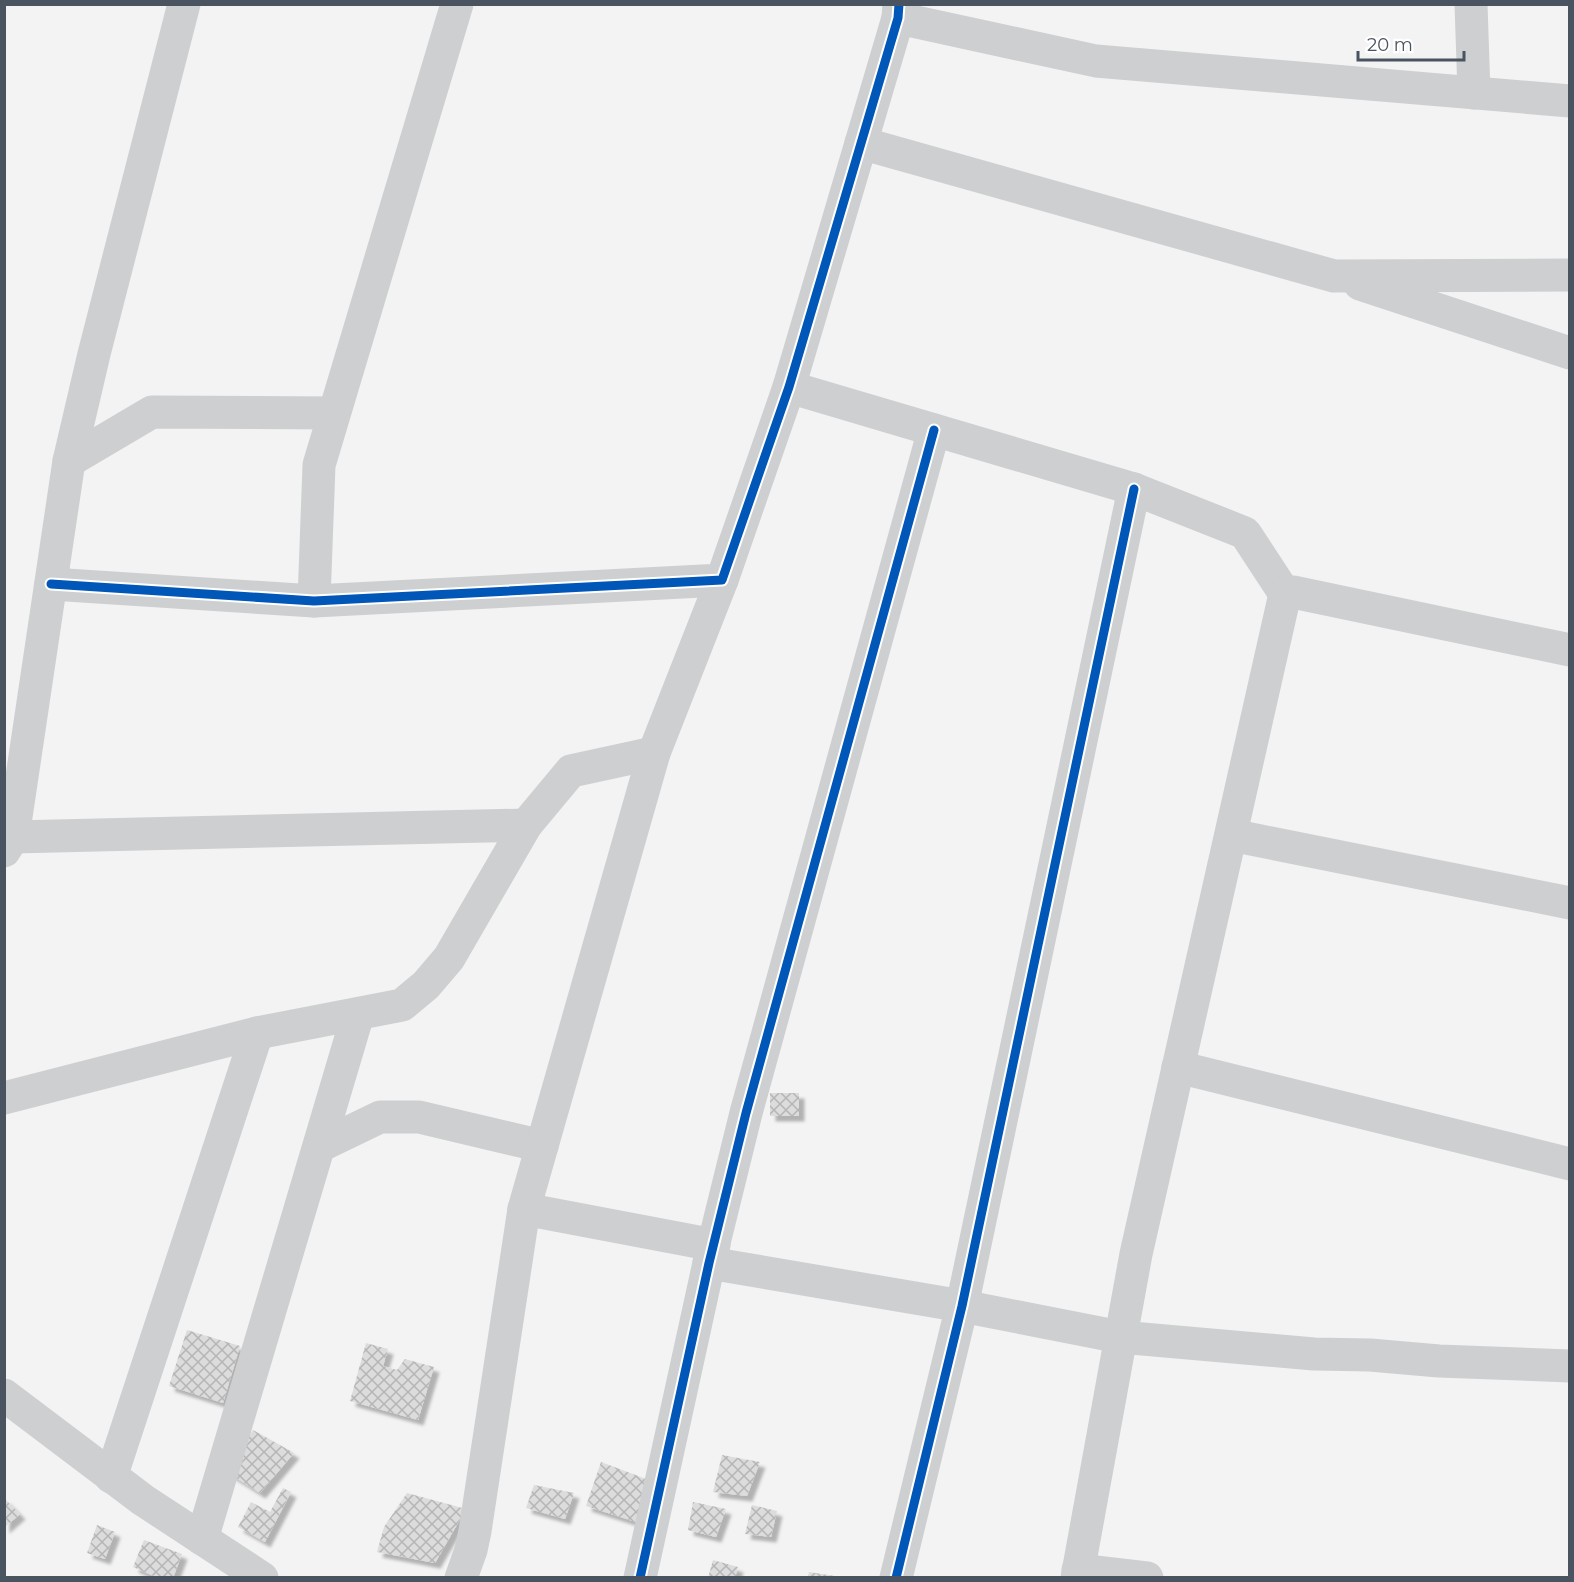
<svg xmlns="http://www.w3.org/2000/svg" width="1574" height="1582" viewBox="0 0 1574 1582" font-family="Montserrat,sans-serif">
	<style>
		.building { fill: url(#building-cross-hatch); filter: url(#shadow) }
		.lines { fill: none; stroke-linecap: round; stroke-linejoin: round }
		.minor { stroke: #cdcfd1; stroke-width: 33 }
		.cycleway-casing { stroke: #fff; stroke-width: 13 }
		.cycleway { stroke: #0057b8; stroke-width: 9 }
	</style>
	<defs>
		<pattern id="building-cross-hatch" width="8" height="8" patternUnits="userSpaceOnUse" patternTransform="scale(1.5)"><rect width="8" height="8" fill="#dcdcdd"/><path d="M0 0l8 8M0 8l8-8" fill="none" stroke="#b4b5b7"/></pattern>
		<filter id="shadow"><feDropShadow dx="5.5" dy="5.5" stdDeviation="1.5" flood-color="#0004"/></filter>
	</defs>
	<rect width="100%" height="100%" fill="#f3f3f3"/>
	<g class="building">
		<rect x="770" y="1093" width="29" height="23"/>
		<polygon points="187,1330 240,1346 223,1403 169,1386"/>
		<polygon points="366,1343 388,1349 383,1366 397,1370 405,1359 434,1367 418,1420 350,1401"/>
		<polygon points="253,1430 294,1453 260,1493 225,1471"/>
		<polygon points="722,1455 760,1462 747,1496 713,1492"/>
		<polygon points="601,1462 646,1479 636,1522 586,1506"/>
		<polygon points="534,1485 574,1493 565,1519 526,1508"/>
		<polygon points="283,1488 291,1492 265,1542 238,1527 251,1502 270,1512"/>
		<polygon points="407,1493 466,1509 435,1563 377,1552 384,1527"/>
		<polygon points="4,1498 20,1514 4,1528"/>
		<polygon points="693,1502 726,1509 716,1537 688,1530"/>
		<polygon points="752,1505 777,1511 771,1537 745,1534"/>
		<polygon points="97,1525 115,1532 105,1559 87,1553"/>
		<polygon points="144,1540 182,1554 173,1578 158,1578 133,1567"/>
		<polygon points="713,1560 738,1567 735,1578 708,1578"/>
		<polygon points="809,1572 835,1576 835,1578 808,1578"/>
	</g>
	<g class="lines">
		<g class="minor">
			<polyline points="1471,4 1474,93"/>
			<polyline points="898,18 1096,61 1570,101"/>
			<polyline points="861,143 1334,276 1570,275"/>
			<polyline points="1360,284 1570,353"/>
			<polyline points="789,387 1134,489 1245,533 1285,594"/>
			<polyline points="69,461 152,412 334,413"/>
			<polyline points="51,584 314,601 722,580 789,387 898,18 899,4"/>
			<polyline points="1285,594 1293,592 1570,650"/>
			<polyline points="314,601 319,465 457,4"/>
			<polyline points="1231,835 1570,903"/>
			<polyline points="13,837 526,825"/>
			<polyline points="4,851 13,837 69,461 94,354 184,4"/>
			<polyline points="1178,1067 1570,1164"/>
			<polyline points="4,1098 257,1033 402,1005 426,985 449,958 526,825 571,771 654,753"/>
			<polyline points="320,1146 380,1117 419,1117 542,1146"/>
			<polyline points="524,1209 714,1245"/>
			<polyline points="709,1263 962,1306 1120,1337 1314,1354 1370,1355 1439,1361 1570,1366"/>
			<polyline points="4,1395 143,1500 262,1578"/>
			<polyline points="111,1477 257,1033"/>
			<polyline points="202,1539 358,1014"/>
			<polyline points="1078,1570 1147,1578"/>
			<polyline points="461,1578 471,1550 475,1531 524,1209 654,753 722,580"/>
			<polyline points="640,1578 709,1263 746,1113 934,430"/>
			<polyline points="896,1578 962,1306 1134,489"/>
			<polyline points="1077,1578 1136,1254 1285,594"/>
		</g>
		<defs>
			<g id="cycleway">
				<polyline points="51,584 314,601 722,580 789,387 898,18 899,4"/>
				<polyline points="640,1578 709,1263 746,1113 934,430"/>
				<polyline points="896,1578 962,1306 1134,489"/>
			</g>
		</defs>
		<use href="#cycleway" class="cycleway-casing"/>
		<use href="#cycleway" class="cycleway"/>
	</g>
	<rect width="1574" height="1582" fill="none" stroke="#4a5460" stroke-width="12"/>
	<path d="M1358 51v9h106v-9" fill="none" stroke="#4a5460" stroke-width="3"/>
	<text x="1367" y="51" font-size="18" fill="#4a5460" stroke="#ffffff" stroke-width="4.5" paint-order="stroke">20 m</text>
</svg>
